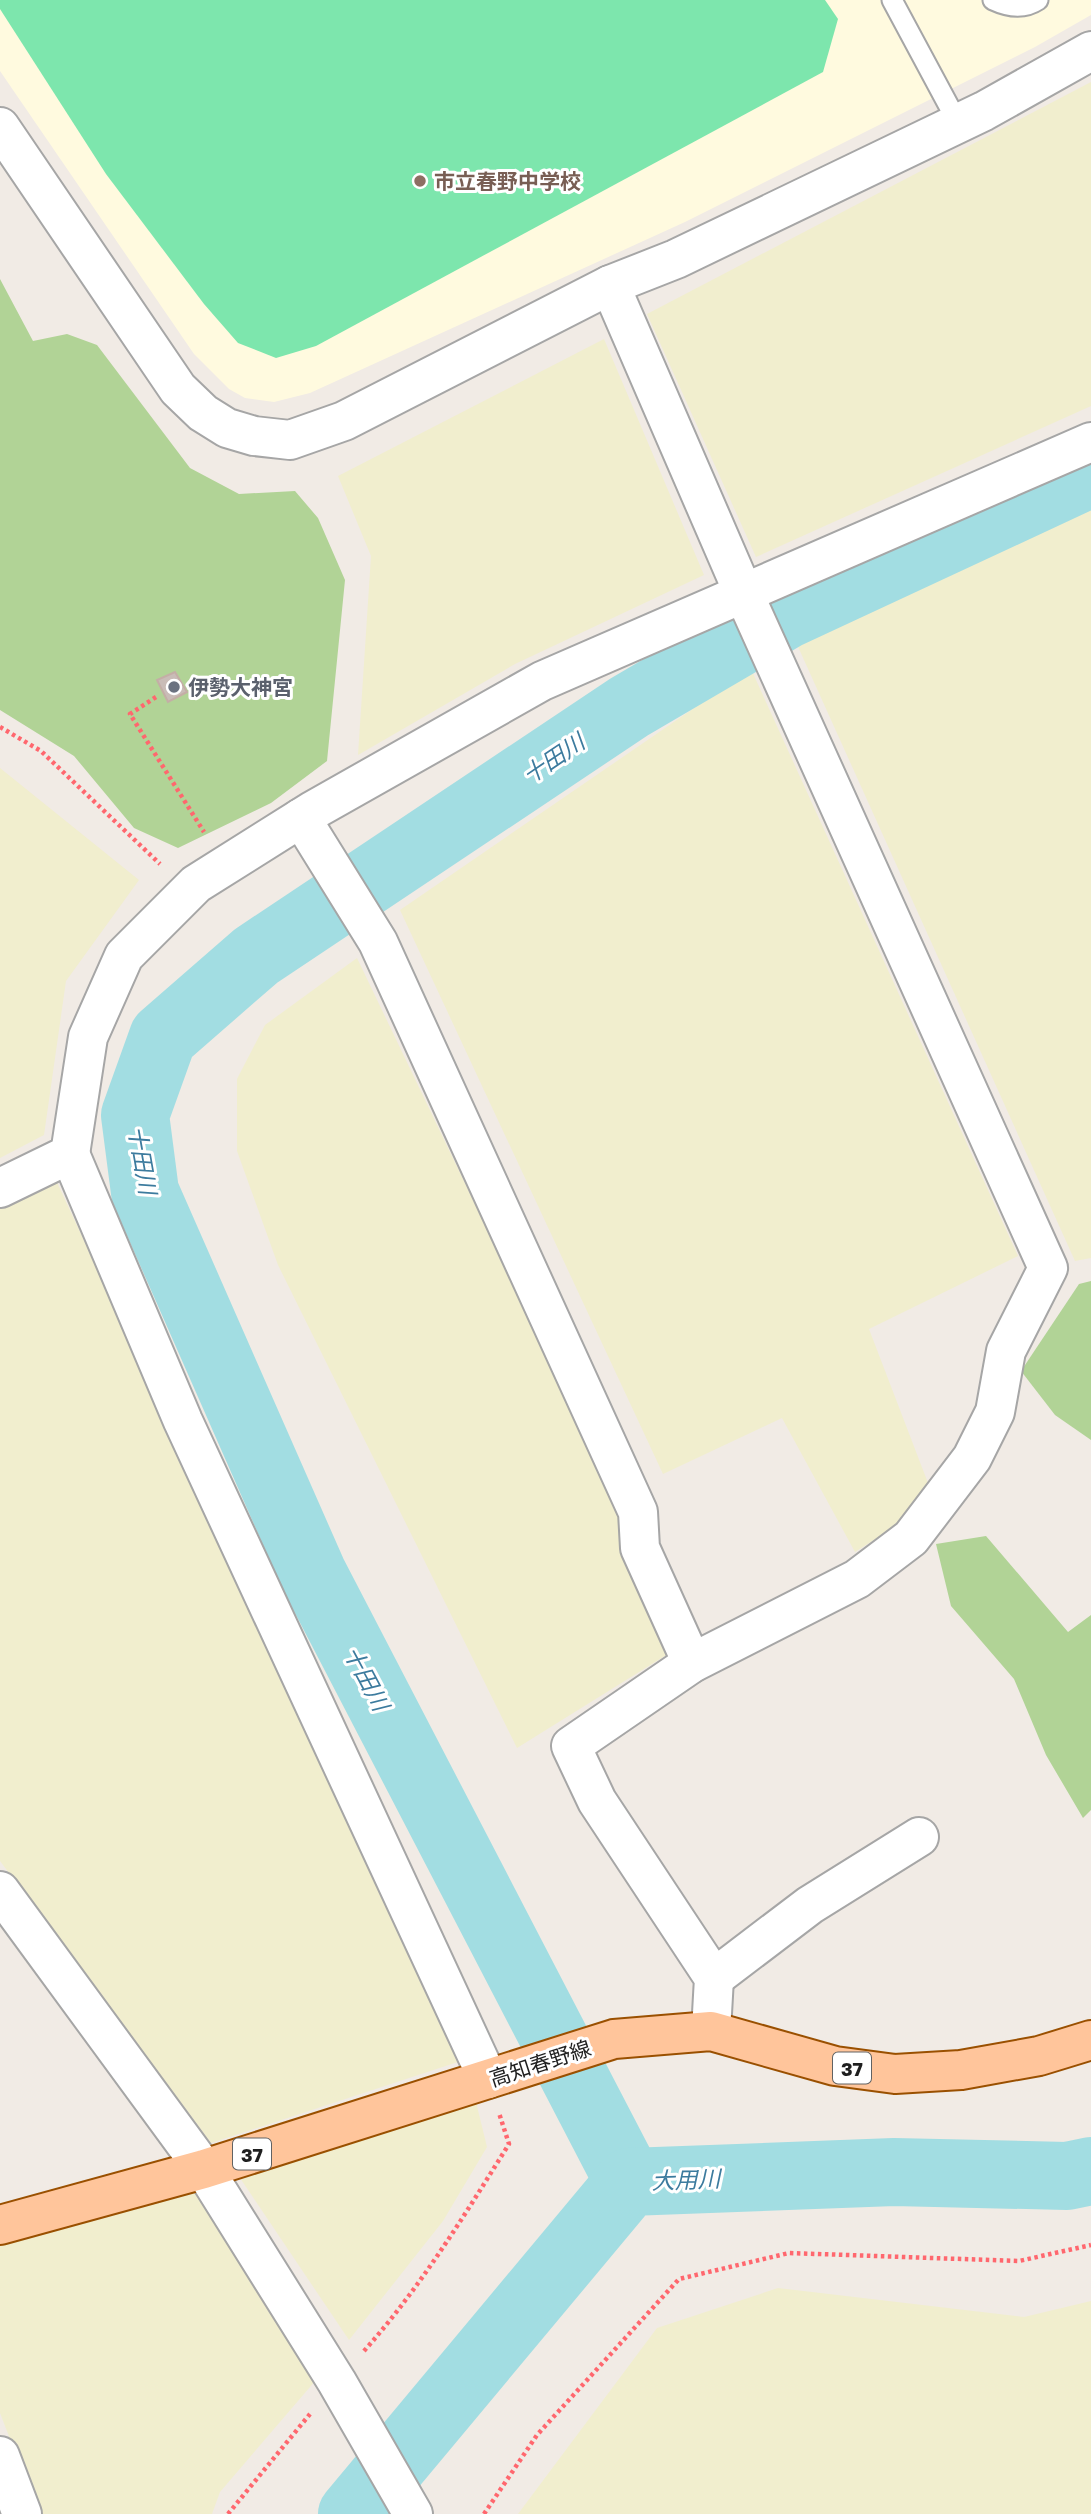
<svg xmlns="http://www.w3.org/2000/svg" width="1091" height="2514" viewBox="0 0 1091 2514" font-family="'Golos Text','Noto Sans JP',sans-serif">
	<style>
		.education { fill: #fffadf }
		.farmland { fill: #f1eece }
		.forest { fill: #b1d396 }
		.pitch { fill: #7de6ad }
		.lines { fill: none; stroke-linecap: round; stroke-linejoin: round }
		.river { stroke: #a2dde2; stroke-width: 68 }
		.building { fill: #c9bcb7; stroke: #c4aea6; stroke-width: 2 }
		.service-casing { stroke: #a6a6a6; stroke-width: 23 }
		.minor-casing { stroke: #a6a6a6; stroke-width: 42 }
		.tertiary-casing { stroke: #a6a6a6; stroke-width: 42 }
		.primary-casing { stroke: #9a5000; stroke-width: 42 }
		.path { stroke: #ff676e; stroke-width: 4.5; stroke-dasharray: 3.5 3.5; stroke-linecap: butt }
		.service { stroke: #fff; stroke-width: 19 }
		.minor { stroke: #fff; stroke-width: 38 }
		.tertiary { stroke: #fff; stroke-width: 38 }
		.primary { stroke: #ffc59b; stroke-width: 38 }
		.education-dot { fill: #8d6e63; stroke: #fff; stroke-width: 2.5 }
		.worship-dot { fill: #6b7280; stroke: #fff; stroke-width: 2.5 }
		.labels { text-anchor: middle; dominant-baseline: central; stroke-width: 6; stroke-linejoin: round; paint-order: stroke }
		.shield { fill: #fff; stroke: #626262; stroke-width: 2 }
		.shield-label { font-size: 19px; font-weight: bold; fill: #1f1f1f }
		.education-label { font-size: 21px; font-weight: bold; fill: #785e54; stroke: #fff; text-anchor: start }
		.worship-label { font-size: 21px; font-weight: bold; fill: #5b616d; stroke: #fff; text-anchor: start }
		.street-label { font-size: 21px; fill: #1f1f1f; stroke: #fff }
		.water-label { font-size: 23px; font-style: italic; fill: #3c7b9e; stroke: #fff }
	</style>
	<rect width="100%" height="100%" fill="#f1ebe5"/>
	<polygon class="education" points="0,0 1091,0 1091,15 1035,47 685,222 310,393 274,402 245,398 229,389 194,354 0,71"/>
	<g class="farmland">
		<polygon points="1091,82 1091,406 756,557 647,314"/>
		<polygon points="604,339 704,575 515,664 358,755 371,556 338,476"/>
		<polygon points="1091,504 1091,1258 1075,1261 795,640"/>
		<polygon points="751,669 1018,1256 869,1329 928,1483 896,1526 855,1552 782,1418 663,1474 400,910"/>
		<polygon points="0,768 139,880 66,981 44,1135 0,1158"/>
		<polygon points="357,958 624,1515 668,1654 517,1748 278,1265 237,1151 237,1079 265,1025"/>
		<polygon points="55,1178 464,2060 211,2143 0,1861 0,1205"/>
		<polygon points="476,2102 487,2147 443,2221 349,2340 240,2178"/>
		<polygon points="192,2182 316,2380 220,2492 212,2514 39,2514 0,2413 0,2237"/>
		<polygon points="778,2288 1024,2317 1091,2301 1091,2514 518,2514 657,2328"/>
	</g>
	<g class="forest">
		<polygon points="0,279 33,341 67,334 97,345 190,468 239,494 295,491 318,518 345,580 327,761 271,803 178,848 134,828 74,756 0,710"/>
		<polygon points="1091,1281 1091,1440 1055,1415 1021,1371 1079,1284"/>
		<polygon points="986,1536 1068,1632 1091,1615 1091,1810 1083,1818 1046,1755 1014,1679 951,1606 936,1544"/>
	</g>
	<polygon class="pitch" points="0,0 825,0 838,19 823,72 316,346 276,358 238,343 204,304 106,174 0,9"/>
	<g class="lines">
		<g class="river">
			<polyline points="629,2182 313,1574 145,1192 135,1115 163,1037 256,956 629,707 786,615 1091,473"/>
			<polyline points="352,2514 629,2182 894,2172 1067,2176 1091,2171"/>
		</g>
	</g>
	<polygon class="building" points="175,672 187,692 168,702 157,680"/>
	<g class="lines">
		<defs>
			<g id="service">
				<polyline points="892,0 958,123"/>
				<path d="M993,0C1008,7 1023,10 1038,0"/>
			</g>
			<g id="minor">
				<polyline points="610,285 743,592 1048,1268 1006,1351 995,1412 972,1458 911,1538 857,1579 692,1663 571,1746 597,1801 714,1978 711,2031"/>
				<polyline points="301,818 378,942 638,1512 640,1548 692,1663"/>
				<polyline points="70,1154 183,1421 488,2079"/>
				<polyline points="0,1188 70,1154 88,1037 124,956 196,884 312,811 542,681 1091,442"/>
				<polyline points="0,1891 204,2169 337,2382 413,2514"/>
				<polyline points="714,1978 810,1905 919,1837"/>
				<polyline points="0,2456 22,2514"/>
			</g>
			<polyline id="tertiary" points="0,127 178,389 203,413 227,428 254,436 290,440 344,421 610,285 676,259 984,111 1091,51"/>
			<polyline id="primary" points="0,2225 204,2169 614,2039 711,2031 835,2066 895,2074 961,2070 1039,2056 1091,2040"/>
		</defs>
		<use href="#service" class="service-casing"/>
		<use href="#minor" class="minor-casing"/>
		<use href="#tertiary" class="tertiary-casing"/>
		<use href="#primary" class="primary-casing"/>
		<g class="path">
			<polyline points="156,697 130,714 204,832"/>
			<polyline points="0,727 41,751 160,864"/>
			<path d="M364,2351C420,2288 464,2216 509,2144L499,2113"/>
			<polyline points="228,2514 310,2414"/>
			<polyline points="484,2514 537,2435 679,2279 789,2253 1019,2261 1091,2245"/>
		</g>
		<use href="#service" class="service"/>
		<use href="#minor" class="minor"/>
		<use href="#tertiary" class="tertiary"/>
		<use href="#primary" class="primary"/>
	</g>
	<circle class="education-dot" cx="420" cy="181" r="7"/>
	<circle class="worship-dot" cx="174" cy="687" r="7"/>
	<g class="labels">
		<g class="shield">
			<rect x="833" y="2052.5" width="38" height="31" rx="5"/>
			<rect x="233" y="2138.5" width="38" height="31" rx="5"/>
		</g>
		<g class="shield-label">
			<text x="852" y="2068">37</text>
			<text x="252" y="2154">37</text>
		</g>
		<g class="education-label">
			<text x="434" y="181">市立春野中学校</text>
		</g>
		<g class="worship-label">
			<text x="188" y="687">伊勢大神宮</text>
		</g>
		<g class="street-label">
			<text transform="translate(540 2063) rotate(-18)">高知春野線</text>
		</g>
		<g class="water-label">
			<text transform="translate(553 758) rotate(-34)">十田川</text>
			<text transform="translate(143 1160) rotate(80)">十田川</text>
			<text transform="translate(367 1678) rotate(62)">十田川</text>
			<text transform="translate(686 2179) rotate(-2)">大用川</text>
		</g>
	</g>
</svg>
